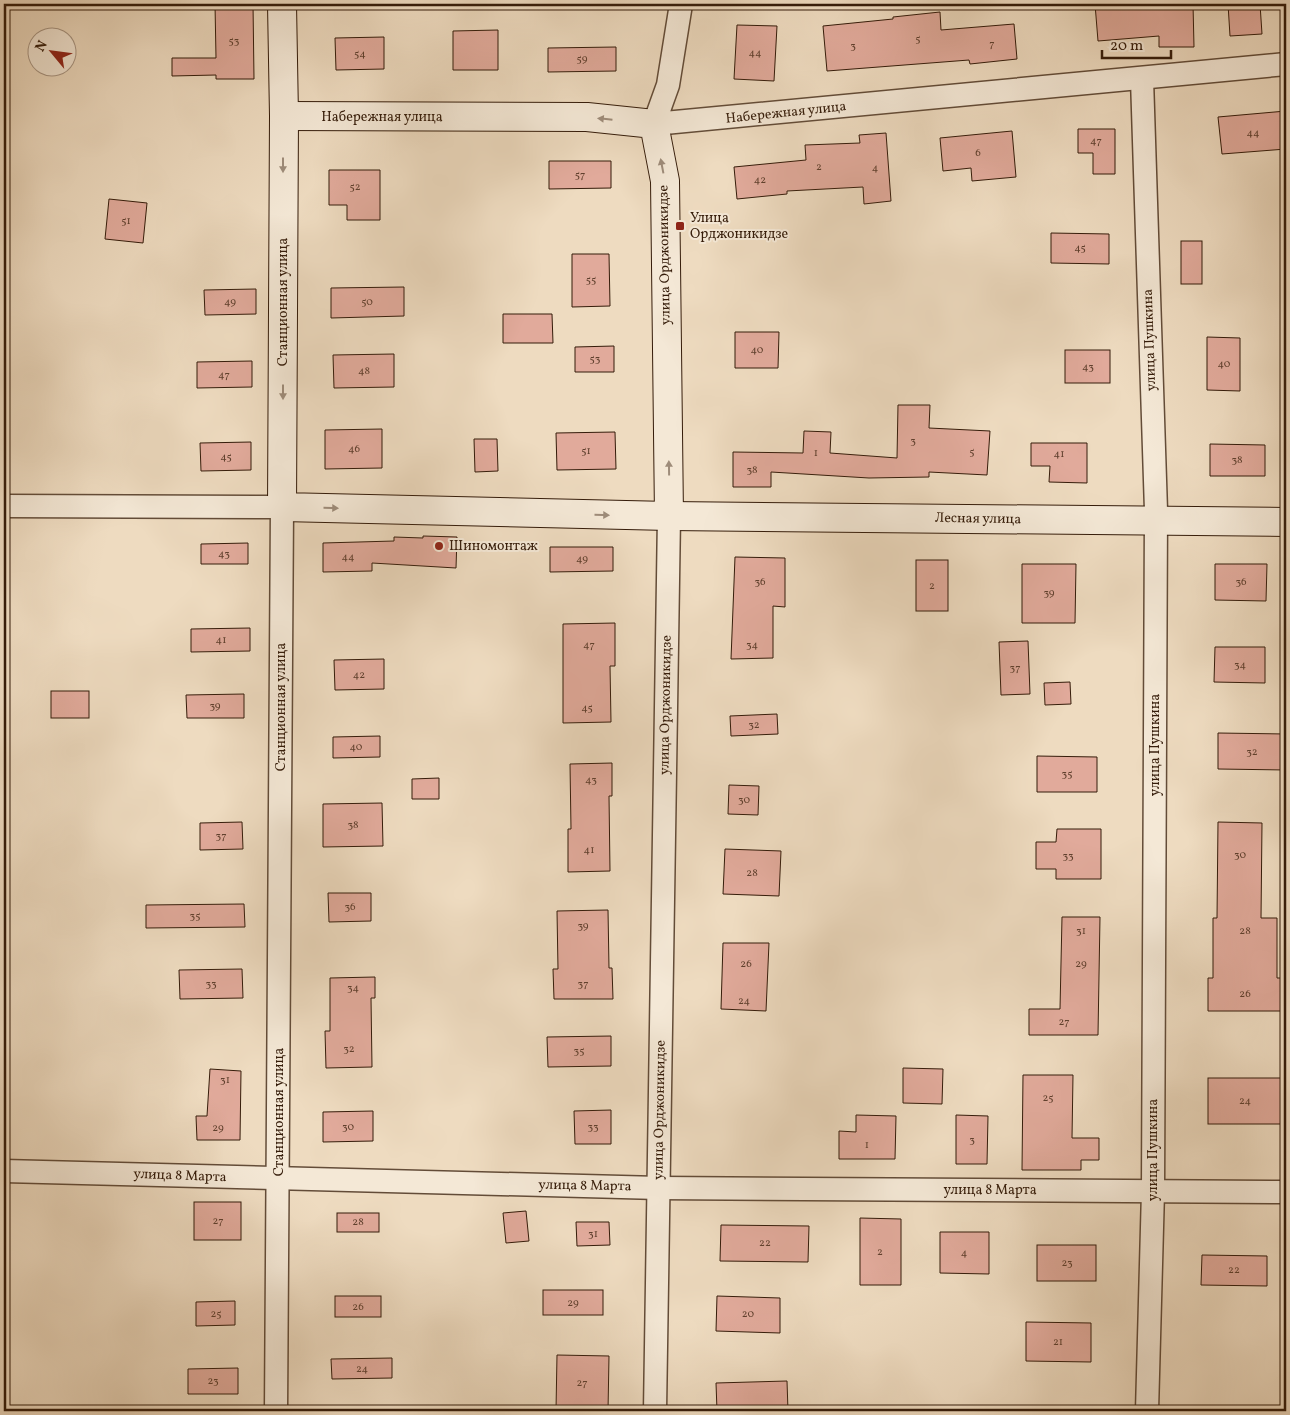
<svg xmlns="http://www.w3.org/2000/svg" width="1290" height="1415" viewBox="0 0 1290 1415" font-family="Vollkorn,serif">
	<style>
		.building { fill: #e1aa9b; stroke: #351c0a }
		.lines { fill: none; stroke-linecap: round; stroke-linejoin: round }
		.minor-casing { stroke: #634c38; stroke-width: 25 }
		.secondary-casing { stroke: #351c0a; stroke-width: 30 }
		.minor { stroke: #f4e8d6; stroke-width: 22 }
		.secondary { stroke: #f4e8d6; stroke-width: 28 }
		.oneway { fill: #9e8c7a }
		.poi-dot { fill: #8f2418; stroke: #f4e8d6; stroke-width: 2 }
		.labels { text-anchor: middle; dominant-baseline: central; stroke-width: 4; stroke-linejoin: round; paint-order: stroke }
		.number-label { font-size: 11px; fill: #60402e }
		.street-label { font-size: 14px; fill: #351c0a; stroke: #f4e8d6 }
		.poi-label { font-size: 14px; fill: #351c0a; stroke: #f4e8d6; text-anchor: start }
	</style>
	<rect width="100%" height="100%" fill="#eedbc0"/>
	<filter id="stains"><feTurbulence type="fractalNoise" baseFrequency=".004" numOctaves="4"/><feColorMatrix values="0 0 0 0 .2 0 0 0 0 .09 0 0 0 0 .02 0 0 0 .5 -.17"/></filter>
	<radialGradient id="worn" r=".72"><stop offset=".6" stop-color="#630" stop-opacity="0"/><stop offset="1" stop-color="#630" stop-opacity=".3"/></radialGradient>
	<g class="building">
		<polygon points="215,4 253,4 254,79 216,79 216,75 172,76 172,58 216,58"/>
		<polygon points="1095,4 1193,4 1194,47 1159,47 1159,36 1098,41"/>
		<polygon points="1228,4 1260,4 1262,34 1230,36"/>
		<polygon points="940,12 941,30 1014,24 1017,59 970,64 969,60 827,71 823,26 893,19 893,17"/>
		<polygon points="737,25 777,26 774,81 734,79"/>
		<polygon points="498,30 498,70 453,70 453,31"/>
		<polygon points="384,37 384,69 336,70 335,38"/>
		<polygon points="616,47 616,71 548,72 548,48"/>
		<polygon points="1286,111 1286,149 1222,154 1218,117"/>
		<polygon points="1078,129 1115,129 1115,174 1093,174 1093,153 1078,153"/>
		<polygon points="1012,131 1016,177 972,181 971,168 943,171 940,138"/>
		<polygon points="886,133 891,201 864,204 863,187 787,191 787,194 737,199 734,167 806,160 805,145 860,143 859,135"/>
		<polygon points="549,161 611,161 611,188 549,189"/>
		<polygon points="329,170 380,170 380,220 347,220 347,205 329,205"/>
		<polygon points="109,199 147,203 143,243 105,239"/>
		<polygon points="1051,233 1109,234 1109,264 1051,263"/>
		<rect x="1181" y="241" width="21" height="43"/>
		<polygon points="572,254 609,254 610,306 572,307"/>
		<polygon points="404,287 404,316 331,318 331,288"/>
		<polygon points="256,289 256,314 205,315 204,290"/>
		<polygon points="503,314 552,314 553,343 503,343"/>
		<polygon points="735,332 779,332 778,368 735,368"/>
		<polygon points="1207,337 1240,338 1240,391 1207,390"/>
		<polygon points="614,346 614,372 575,372 575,347"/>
		<rect x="1065" y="350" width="45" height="33"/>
		<polygon points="394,354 394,387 334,388 333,355"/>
		<polygon points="252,361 252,387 197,388 197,362"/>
		<polygon points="898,405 930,405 929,428 990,431 987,475 929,472 929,477 869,478 771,472 771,487 733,487 733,452 803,453 804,431 831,432 830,453 897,458"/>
		<polygon points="382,429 382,468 325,469 325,430"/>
		<polygon points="615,432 616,469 557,470 556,433"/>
		<polygon points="474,439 497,439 498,471 475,472"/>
		<polygon points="251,442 251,470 201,471 200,443"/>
		<polygon points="1031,443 1087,443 1087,483 1049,482 1050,466 1031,466"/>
		<polygon points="1210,444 1265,445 1265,476 1210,476"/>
		<polygon points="423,536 457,537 456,568 372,563 372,571 323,572 323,543 394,541 394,537 423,538"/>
		<polygon points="248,543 248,564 201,564 201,544"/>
		<polygon points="550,547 613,547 613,571 550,572"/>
		<polygon points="735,557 785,558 785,607 773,606 773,658 731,659"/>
		<rect x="916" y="560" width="32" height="51"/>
		<polygon points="1022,564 1076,564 1075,623 1022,623"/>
		<polygon points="1215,564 1267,564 1266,601 1215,600"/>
		<polygon points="615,623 615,666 610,666 611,722 563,723 563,624"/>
		<polygon points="250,628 250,651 191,652 191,629"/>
		<polygon points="1028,641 1030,694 1001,695 999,642"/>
		<polygon points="1215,647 1265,647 1265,683 1214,682"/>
		<polygon points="384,659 384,689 335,690 334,660"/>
		<polygon points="1070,682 1071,704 1045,705 1044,683"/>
		<rect x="51" y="691" width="38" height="27"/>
		<polygon points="244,694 244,718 187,718 186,695"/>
		<polygon points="777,714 778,734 731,736 730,716"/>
		<polygon points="1218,733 1286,734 1286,770 1218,769"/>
		<polygon points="380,736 380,757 333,758 333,737"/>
		<polygon points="1037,756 1097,757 1097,792 1037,792"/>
		<polygon points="612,763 612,796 609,796 610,871 568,872 568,829 571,829 570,764"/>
		<polygon points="439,778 439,799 412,799 412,779"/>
		<polygon points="729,785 759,786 758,815 728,814"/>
		<polygon points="382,803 383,846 323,847 323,804"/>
		<polygon points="242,822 243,849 200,850 200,823"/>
		<polygon points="1218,822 1262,823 1261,918 1277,918 1277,978 1283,978 1282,1011 1208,1011 1208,978 1213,978 1213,918 1217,918"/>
		<polygon points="1057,829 1101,829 1101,879 1056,879 1056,869 1036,869 1036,842 1056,842"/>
		<polygon points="725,849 781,851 779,896 723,894"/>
		<polygon points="328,893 371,893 371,921 329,922"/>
		<polygon points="244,904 245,927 146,928 146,905"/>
		<polygon points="608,910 609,968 612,968 613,999 554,999 553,969 558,969 557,911"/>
		<polygon points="1062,917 1100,917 1098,1035 1029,1035 1029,1009 1060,1009"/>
		<polygon points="723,943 769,943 766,1011 721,1009"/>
		<polygon points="242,969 243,998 180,999 179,970"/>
		<polygon points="375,977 375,998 371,998 372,1067 326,1068 325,1031 330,1031 330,978"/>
		<polygon points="611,1036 611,1066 548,1067 547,1037"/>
		<polygon points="903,1068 943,1069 942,1104 903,1103"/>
		<polygon points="210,1069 241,1071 240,1140 197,1140 196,1116 207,1116"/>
		<polygon points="1023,1075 1073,1075 1072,1138 1099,1138 1099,1160 1081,1160 1081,1170 1022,1170"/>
		<rect x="1208" y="1078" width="75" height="46"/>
		<polygon points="611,1110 611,1144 575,1144 574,1111"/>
		<polygon points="373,1111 373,1141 323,1142 323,1112"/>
		<polygon points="856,1115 896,1116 895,1159 839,1159 839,1131 856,1132"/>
		<polygon points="956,1115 988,1116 987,1164 956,1164"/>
		<rect x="194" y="1202" width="47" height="38"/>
		<polygon points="526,1211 529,1241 506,1243 503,1213"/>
		<rect x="337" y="1213" width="42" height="19"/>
		<polygon points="860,1218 901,1219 901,1285 860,1285"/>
		<polygon points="576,1222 609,1222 610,1245 577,1246"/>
		<polygon points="721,1225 809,1226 808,1262 720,1261"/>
		<polygon points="940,1232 989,1232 989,1274 940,1273"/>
		<rect x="1037" y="1245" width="59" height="36"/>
		<polygon points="1202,1255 1267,1256 1267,1286 1201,1285"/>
		<rect x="543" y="1290" width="60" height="25"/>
		<rect x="335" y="1296" width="46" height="21"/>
		<polygon points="717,1296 780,1298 780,1333 716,1331"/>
		<polygon points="235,1301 235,1325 196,1326 196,1302"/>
		<polygon points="1026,1322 1091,1323 1091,1362 1026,1361"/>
		<polygon points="557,1355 609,1356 608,1411 556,1410"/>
		<polygon points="392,1358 392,1378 332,1379 331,1359"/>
		<polygon points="238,1368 238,1394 188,1394 188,1369"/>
		<polygon points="787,1381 788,1411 717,1411 716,1383"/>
	</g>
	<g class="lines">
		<defs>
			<g id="minor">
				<polyline points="681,4 668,85 654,124 1286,64"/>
				<polyline points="1142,79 1156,511 1153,1191 1147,1411"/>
				<polyline points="4,506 282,507 276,1411"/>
				<polyline points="4,1171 659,1188 1286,1192"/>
				<polyline points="655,1411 669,516"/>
			</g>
			<g id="secondary">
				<polyline points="282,4 284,116 282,507 669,516 1286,522"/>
				<polyline points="284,116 587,117 654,124 665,181 669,516"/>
			</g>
		</defs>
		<use href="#minor" class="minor-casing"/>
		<use href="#secondary" class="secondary-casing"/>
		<use href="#minor" class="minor"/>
		<use href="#secondary" class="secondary"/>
	</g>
	<defs><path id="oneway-solid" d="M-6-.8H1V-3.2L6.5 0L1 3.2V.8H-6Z" transform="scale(1.25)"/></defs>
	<g class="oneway">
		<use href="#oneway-solid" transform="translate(605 119) rotate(-174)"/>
		<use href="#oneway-solid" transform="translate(283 165) rotate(90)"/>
		<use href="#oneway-solid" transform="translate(662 166) rotate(-101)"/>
		<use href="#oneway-solid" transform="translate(283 392) rotate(90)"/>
		<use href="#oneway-solid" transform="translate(669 468) rotate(-91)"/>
		<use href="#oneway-solid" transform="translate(331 508) rotate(1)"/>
		<use href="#oneway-solid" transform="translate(602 515) rotate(1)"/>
	</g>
	<g class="poi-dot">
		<rect x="675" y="221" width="10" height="10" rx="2.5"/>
		<circle cx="439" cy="546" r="5"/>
	</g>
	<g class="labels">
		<g class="number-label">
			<text x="918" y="39">5</text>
			<text x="234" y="41">53</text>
			<text x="992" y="44">7</text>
			<text x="853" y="46">3</text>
			<text x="755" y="53">44</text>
			<text x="360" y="54">54</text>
			<text x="582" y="59">59</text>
			<text x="1253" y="133">44</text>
			<text x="1096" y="141">47</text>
			<text x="978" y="153">6</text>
			<text x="819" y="167">2</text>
			<text x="875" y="168">4</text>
			<text x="580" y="175">57</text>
			<text x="760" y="180">42</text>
			<text x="355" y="187">52</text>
			<text x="126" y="221">51</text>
			<text x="1080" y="248">45</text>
			<text x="591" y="280">55</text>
			<text x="230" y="302">49</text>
			<text x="367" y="302">50</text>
			<text x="757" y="350">40</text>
			<text x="595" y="359">53</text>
			<text x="1224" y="364">40</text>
			<text x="1088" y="367">43</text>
			<text x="364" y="371">48</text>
			<text x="224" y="375">47</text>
			<text x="913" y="441">3</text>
			<text x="354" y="449">46</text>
			<text x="586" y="451">51</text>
			<text x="972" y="452">5</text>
			<text x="816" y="453">1</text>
			<text x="1059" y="454">41</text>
			<text x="226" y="457">45</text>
			<text x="1237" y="460">38</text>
			<text x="752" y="470">38</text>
			<text x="224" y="554">43</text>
			<text x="348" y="557">44</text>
			<text x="582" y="559">49</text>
			<text x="760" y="582">36</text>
			<text x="1241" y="582">36</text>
			<text x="932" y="586">2</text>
			<text x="1049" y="593">39</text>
			<text x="221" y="640">41</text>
			<text x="589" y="645">47</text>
			<text x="752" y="645">34</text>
			<text x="1240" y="665">34</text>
			<text x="1015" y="668">37</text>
			<text x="359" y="675">42</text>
			<text x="215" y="706">39</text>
			<text x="587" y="708">45</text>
			<text x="754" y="725">32</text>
			<text x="356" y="747">40</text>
			<text x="1252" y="752">32</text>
			<text x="1067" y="774">35</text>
			<text x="591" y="780">43</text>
			<text x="744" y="800">30</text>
			<text x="353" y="825">38</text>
			<text x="221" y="836">37</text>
			<text x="589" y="850">41</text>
			<text x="1240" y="855">30</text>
			<text x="1068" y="856">33</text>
			<text x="752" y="873">28</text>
			<text x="350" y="907">36</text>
			<text x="195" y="916">35</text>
			<text x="583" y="926">39</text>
			<text x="1081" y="931">31</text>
			<text x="1245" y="931">28</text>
			<text x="746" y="964">26</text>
			<text x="1081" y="964">29</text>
			<text x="211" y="984">33</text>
			<text x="583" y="984">37</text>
			<text x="353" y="988">34</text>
			<text x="1245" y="994">26</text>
			<text x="744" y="1001">24</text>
			<text x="1064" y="1022">27</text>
			<text x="349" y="1049">32</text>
			<text x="579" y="1051">35</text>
			<text x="225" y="1080">31</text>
			<text x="1048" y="1098">25</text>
			<text x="1245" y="1101">24</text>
			<text x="348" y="1127">30</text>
			<text x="593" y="1127">33</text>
			<text x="218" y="1128">29</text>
			<text x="972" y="1140">3</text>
			<text x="867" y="1145">1</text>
			<text x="218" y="1221">27</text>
			<text x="358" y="1222">28</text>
			<text x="593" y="1234">31</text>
			<text x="765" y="1243">22</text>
			<text x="880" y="1252">2</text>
			<text x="964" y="1253">4</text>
			<text x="1067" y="1263">23</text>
			<text x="1234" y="1270">22</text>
			<text x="573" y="1303">29</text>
			<text x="358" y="1307">26</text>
			<text x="216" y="1314">25</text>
			<text x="748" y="1314">20</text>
			<text x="1058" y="1342">21</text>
			<text x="362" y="1369">24</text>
			<text x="213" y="1381">23</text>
			<text x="582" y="1383">27</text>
		</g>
		<g class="street-label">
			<text transform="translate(786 113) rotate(-6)">Набережная улица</text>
			<text x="382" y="117">Набережная улица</text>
			<text transform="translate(665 255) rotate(-91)">улица Орджоникидзе</text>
			<text transform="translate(283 302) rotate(-90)">Станционная улица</text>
			<text transform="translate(1150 340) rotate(-92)">улица Пушкина</text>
			<text transform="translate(978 519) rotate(1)">Лесная улица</text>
			<text transform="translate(666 705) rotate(-89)">улица Орджоникидзе</text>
			<text transform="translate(281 707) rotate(-90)">Станционная улица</text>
			<text transform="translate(1155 745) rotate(-90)">улица Пушкина</text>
			<text transform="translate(660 1110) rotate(-89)">улица Орджоникидзе</text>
			<text transform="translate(279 1112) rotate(-90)">Станционная улица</text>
			<text transform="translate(1153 1150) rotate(-90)">улица Пушкина</text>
			<text transform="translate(180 1176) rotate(2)">улица 8 Марта</text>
			<text transform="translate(585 1186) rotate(1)">улица 8 Марта</text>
			<text x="990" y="1190">улица 8 Марта</text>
		</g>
		<g class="poi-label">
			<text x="690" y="218">Улица<tspan x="690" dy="16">Орджоникидзе</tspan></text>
			<text x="449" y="546">Шиномонтаж</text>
		</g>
	</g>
	<rect width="1290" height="1415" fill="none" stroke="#eedbc0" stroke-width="20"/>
	<rect x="5" y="5" width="1280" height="1405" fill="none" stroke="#351c0a" stroke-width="2.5"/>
	<rect x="10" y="10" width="1270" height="1395" fill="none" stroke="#351c0a"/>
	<g transform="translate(52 52) rotate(299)"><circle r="24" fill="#f4e8d6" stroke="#a89684"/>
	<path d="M0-4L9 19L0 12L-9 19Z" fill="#8f2418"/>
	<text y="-8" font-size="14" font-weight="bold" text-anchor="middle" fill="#351c0a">N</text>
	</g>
	<path d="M1102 50v8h69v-8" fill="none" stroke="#351c0a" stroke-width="2.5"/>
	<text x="1110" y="50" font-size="15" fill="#351c0a" stroke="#f4e8d6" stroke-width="4" paint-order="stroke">20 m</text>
	<rect width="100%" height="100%" filter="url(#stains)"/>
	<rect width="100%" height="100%" fill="url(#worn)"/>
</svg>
